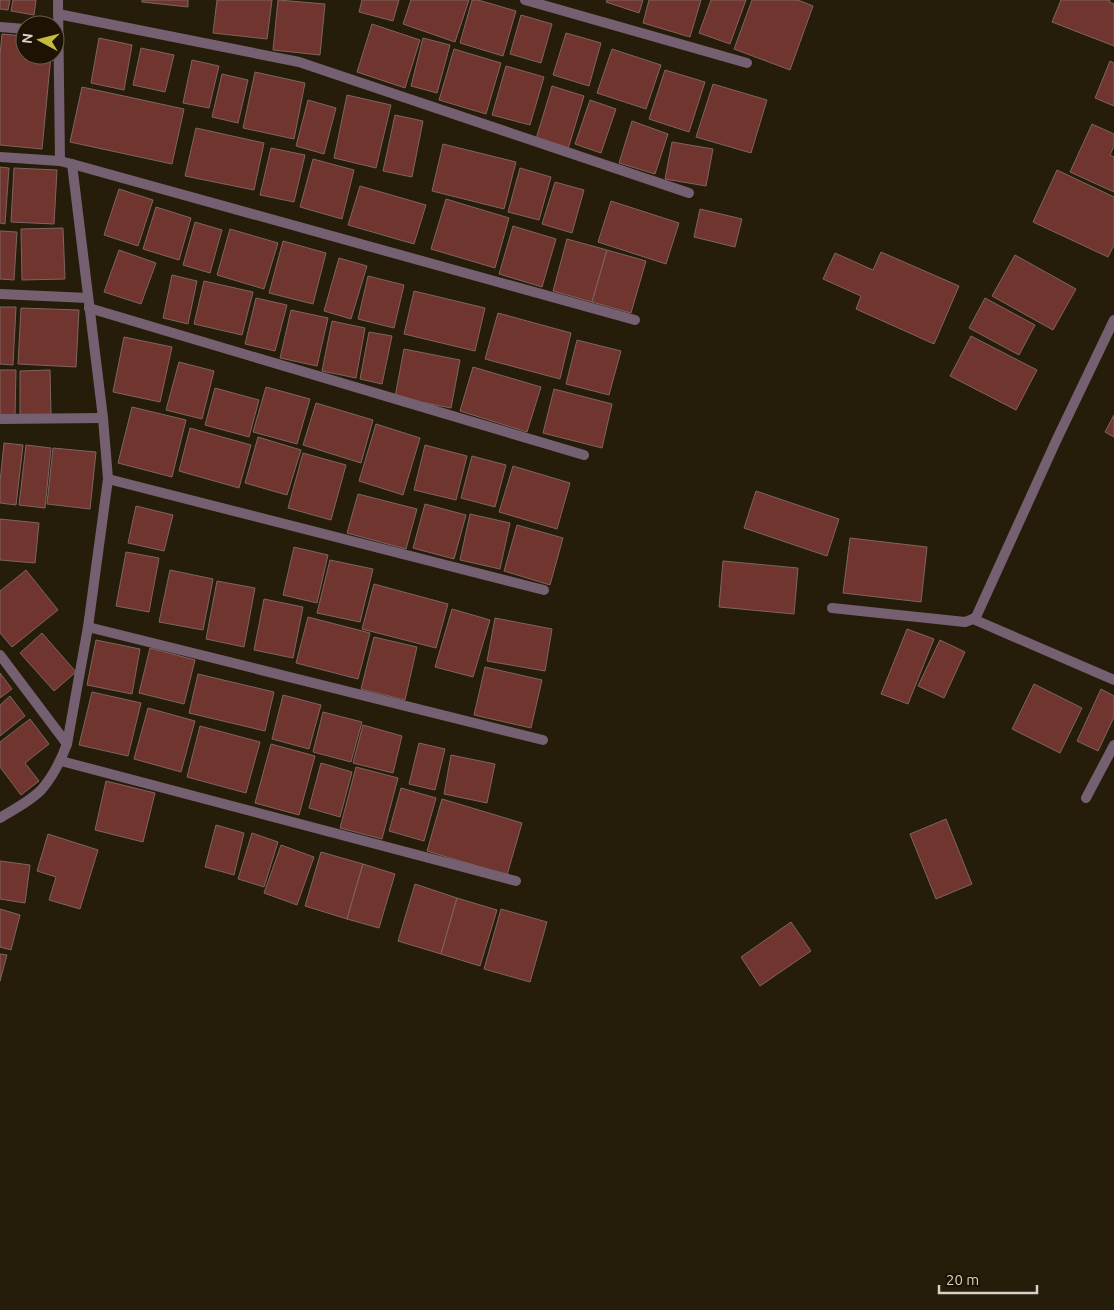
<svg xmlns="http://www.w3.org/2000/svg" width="1114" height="1310" viewBox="0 0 1114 1310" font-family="Ubuntu,sans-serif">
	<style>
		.building { fill: #713530; stroke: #7e6461 }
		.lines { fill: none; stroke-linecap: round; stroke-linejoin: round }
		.minor { stroke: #756072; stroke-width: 10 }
	</style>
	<rect width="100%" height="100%" fill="#261c0a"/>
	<g class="building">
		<polygon points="0,0 10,0 8,10 0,9"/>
		<polygon points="13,0 36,0 34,15 11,11"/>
		<polygon points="142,0 188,0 188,7 142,2"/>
		<polygon points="217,0 272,0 267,39 213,33"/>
		<polygon points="278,0 325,4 320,55 273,50"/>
		<polygon points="362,0 399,0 393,21 359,12"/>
		<polygon points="411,0 469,0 455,42 403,24"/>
		<polygon points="472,0 478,0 516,11 503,56 460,43"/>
		<polygon points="607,0 643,0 639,13 606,2"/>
		<polygon points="649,0 701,0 690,37 643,23"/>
		<polygon points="711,0 746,0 730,44 699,33"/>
		<polygon points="752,0 798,0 813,6 790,70 734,49"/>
		<polygon points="1061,0 1110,0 1109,2 1114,4 1114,46 1052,22"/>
		<polygon points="521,15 552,24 541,63 510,54"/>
		<polygon points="372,24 420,40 405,88 357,72"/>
		<polygon points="566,33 601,43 589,86 553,75"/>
		<polygon points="2,34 25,36 25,55 51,55 42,149 0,145 0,55"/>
		<polygon points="99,38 132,45 124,90 91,83"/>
		<polygon points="423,38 450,45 437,93 411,86"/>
		<polygon points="141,48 174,55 165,92 133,85"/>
		<polygon points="454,49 501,63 486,114 439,100"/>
		<polygon points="612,49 661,65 646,109 597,93"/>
		<polygon points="192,60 219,66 209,108 183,103"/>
		<polygon points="1110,61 1114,63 1114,106 1095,98"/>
		<polygon points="506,66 544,77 530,125 492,115"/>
		<polygon points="665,70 705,82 689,132 649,119"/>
		<polygon points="255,72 305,83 294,139 243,128"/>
		<polygon points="222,74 248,80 238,123 212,117"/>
		<polygon points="713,84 767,100 751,153 696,137"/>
		<polygon points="552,86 584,96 568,149 536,139"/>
		<polygon points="82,87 184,109 172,164 70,142"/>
		<polygon points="347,95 391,105 376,168 334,158"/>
		<polygon points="308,100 336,108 324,154 296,146"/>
		<polygon points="590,100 616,109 601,153 575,144"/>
		<polygon points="395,115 423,121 412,177 383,171"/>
		<polygon points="632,121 668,134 655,174 619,163"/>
		<polygon points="1092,124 1114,134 1114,146 1110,155 1114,157 1114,192 1070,172"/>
		<polygon points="196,128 264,143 254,190 185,176"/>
		<polygon points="672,142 713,149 706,186 665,179"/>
		<polygon points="443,144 516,162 504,209 432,191"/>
		<polygon points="271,148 305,155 294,202 260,195"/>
		<polygon points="313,159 354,170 342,219 300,207"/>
		<polygon points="0,167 9,168 5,224 0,223"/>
		<polygon points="14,168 57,170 54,224 11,222"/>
		<polygon points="520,168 551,177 539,220 508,212"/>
		<polygon points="1057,170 1114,197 1114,245 1108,257 1033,222"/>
		<polygon points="555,182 584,190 572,233 542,224"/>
		<polygon points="360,186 426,205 414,244 348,225"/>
		<polygon points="119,189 153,200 138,246 104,235"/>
		<polygon points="446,199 509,218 495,268 431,249"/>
		<polygon points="611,201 679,223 666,264 598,242"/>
		<polygon points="156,207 191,218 179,260 143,249"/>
		<polygon points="700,209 742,219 735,247 694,237"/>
		<polygon points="195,222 222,230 210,273 183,265"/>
		<polygon points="513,226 556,239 542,287 499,274"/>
		<polygon points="63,228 65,279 22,280 21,229"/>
		<polygon points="230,229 278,243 264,289 217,275"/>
		<polygon points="0,231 17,232 14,280 0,279"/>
		<polygon points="567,239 607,250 592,302 553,291"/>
		<polygon points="283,241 326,253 313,304 269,293"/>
		<polygon points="119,250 156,263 141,304 104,292"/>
		<polygon points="607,250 646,261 631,313 592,302"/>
		<polygon points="881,252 959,286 934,344 856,309 861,296 823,279 835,253 873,270"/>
		<polygon points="1015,255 1076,289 1053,330 992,296"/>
		<polygon points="339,258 367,266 351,319 324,311"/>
		<polygon points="172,275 197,281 188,324 163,318"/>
		<polygon points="368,276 404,285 394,328 358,319"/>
		<polygon points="204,281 253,292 242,335 194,324"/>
		<polygon points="414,291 485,308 475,351 404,334"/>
		<polygon points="256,298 287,305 275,351 245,344"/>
		<polygon points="985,298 1035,325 1019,355 969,328"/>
		<polygon points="0,307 16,307 13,365 0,364"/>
		<polygon points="21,308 79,310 76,367 18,364"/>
		<polygon points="291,310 328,318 317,366 280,358"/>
		<polygon points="498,313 571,333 560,379 485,359"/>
		<polygon points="332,321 365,328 356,378 322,371"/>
		<polygon points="369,332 392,336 382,384 360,379"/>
		<polygon points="971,336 1037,370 1016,410 950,376"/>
		<polygon points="124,337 172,347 160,402 113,392"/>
		<polygon points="577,340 621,351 609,395 566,384"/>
		<polygon points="404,349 460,360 451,408 395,397"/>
		<polygon points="179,362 214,371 202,419 166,410"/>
		<polygon points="473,367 541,387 527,432 460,411"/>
		<polygon points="0,370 16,370 15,416 0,415"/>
		<polygon points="50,370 51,415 20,416 20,371"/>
		<polygon points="266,387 310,399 297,444 253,432"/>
		<polygon points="215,388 259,400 249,437 205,425"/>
		<polygon points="554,389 612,404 602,448 543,433"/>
		<polygon points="316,403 373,420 361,463 303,445"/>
		<polygon points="132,407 186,420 172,477 118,463"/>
		<polygon points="1114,415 1114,437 1105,432"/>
		<polygon points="376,424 420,438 403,495 359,481"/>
		<polygon points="190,428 251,445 239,488 179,471"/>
		<polygon points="258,437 301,450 287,495 245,483"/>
		<polygon points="4,443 23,445 16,505 0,503 0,482"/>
		<polygon points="26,445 51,448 45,508 19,505"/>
		<polygon points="425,445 467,456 456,500 414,490"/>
		<polygon points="53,448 96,452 90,509 47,504"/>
		<polygon points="303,453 346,465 331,520 288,508"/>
		<polygon points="472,456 506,465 495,507 461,498"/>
		<polygon points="513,466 570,483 557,529 499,512"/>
		<polygon points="756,491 839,519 827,556 744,528"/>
		<polygon points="358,494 417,509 406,549 347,533"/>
		<polygon points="425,504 466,515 454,559 413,548"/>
		<polygon points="136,506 173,515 164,551 128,543"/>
		<polygon points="470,514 510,523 500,569 460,560"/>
		<polygon points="0,519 39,523 35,563 0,560"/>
		<polygon points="517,525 563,538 550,585 504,571"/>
		<polygon points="850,538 927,547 921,602 843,593"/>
		<polygon points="294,547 328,555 317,603 283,595"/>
		<polygon points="126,552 159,558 149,612 116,606"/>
		<polygon points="330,560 373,569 360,622 317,613"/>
		<polygon points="723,561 798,568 794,614 719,607"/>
		<polygon points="26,570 58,610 12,647 0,633 0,591"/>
		<polygon points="170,570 213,579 203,630 159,622"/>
		<polygon points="217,581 255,588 244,647 206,639"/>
		<polygon points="374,584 448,604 436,648 362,629"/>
		<polygon points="264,599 303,607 293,658 254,650"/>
		<polygon points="452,609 490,620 473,677 435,667"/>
		<polygon points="308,617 370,633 358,679 296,663"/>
		<polygon points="495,618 552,629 545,671 487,661"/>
		<polygon points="907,629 934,639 908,704 881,694"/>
		<polygon points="42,633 76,672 54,691 20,653"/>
		<polygon points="374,637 417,647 405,700 361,689"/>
		<polygon points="96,640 140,649 132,694 87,685"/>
		<polygon points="940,640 965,652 944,698 918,686"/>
		<polygon points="150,648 195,660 184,704 139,693"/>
		<polygon points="485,667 542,680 531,728 474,715"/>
		<polygon points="0,673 12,689 0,698"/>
		<polygon points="198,674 274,692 265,731 189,713"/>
		<polygon points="1034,684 1082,708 1060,753 1012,729"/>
		<polygon points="1101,689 1114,696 1114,717 1098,751 1077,741"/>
		<polygon points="92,692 141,703 128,756 79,745"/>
		<polygon points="283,695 321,705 309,749 272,739"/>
		<polygon points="10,696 25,716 0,736 0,705"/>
		<polygon points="148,708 195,721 181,772 134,759"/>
		<polygon points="323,712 362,722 351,762 313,752"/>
		<polygon points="30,719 49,744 25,763 39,781 21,795 0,767 0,742"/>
		<polygon points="363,725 402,736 393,773 353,763"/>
		<polygon points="200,726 260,742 246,793 187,777"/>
		<polygon points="419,743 445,749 435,790 409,784"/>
		<polygon points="271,744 315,756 299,815 255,803"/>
		<polygon points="451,755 495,764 487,803 444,794"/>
		<polygon points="321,763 352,772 340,817 309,808"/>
		<polygon points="356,767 398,778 382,839 340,828"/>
		<polygon points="106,781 155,793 143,842 95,830"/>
		<polygon points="401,788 436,798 424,841 389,831"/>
		<polygon points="442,799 522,823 507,875 427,851"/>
		<polygon points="946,819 972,884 936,899 910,834"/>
		<polygon points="216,825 244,833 234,875 205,867"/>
		<polygon points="252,833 278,842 264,887 238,879"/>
		<polygon points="48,834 98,850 80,909 49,900 56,877 37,871"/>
		<polygon points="281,845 314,857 297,905 264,893"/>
		<polygon points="321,852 363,864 347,919 305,906"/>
		<polygon points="0,861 30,865 25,903 0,899"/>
		<polygon points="363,864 395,874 379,928 347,919"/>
		<polygon points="415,884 457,898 441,954 398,941"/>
		<polygon points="457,898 497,910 480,966 441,954"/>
		<polygon points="0,909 20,915 11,950 0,947"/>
		<polygon points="501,909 547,922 530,982 484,969"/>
		<polygon points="791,922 811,951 760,986 741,957"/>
		<polygon points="0,954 7,955 0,981"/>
	</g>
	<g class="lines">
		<g class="minor">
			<polyline points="525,0 747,63"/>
			<polyline points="58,14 299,62 689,193"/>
			<polyline points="0,27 25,29"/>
			<polyline points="0,157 60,161"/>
			<polyline points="72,164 635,320"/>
			<polyline points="0,294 88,298"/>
			<polyline points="89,308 584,455"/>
			<polyline points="0,419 103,418"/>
			<polyline points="108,479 544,590"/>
			<polyline points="832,608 965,622 973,619 976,617 1056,441 1114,320"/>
			<polyline points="973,619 1114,680"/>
			<polyline points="88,627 543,740"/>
			<polyline points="0,655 67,744"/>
			<polyline points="61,761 516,881"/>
			<polyline points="1086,798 1114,745"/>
			<path d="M0,818C14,809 31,801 42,789C53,776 61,760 67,744L88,627L108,479L103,418L72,164L60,161L58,0"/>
		</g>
	</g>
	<g transform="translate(40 40) rotate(277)"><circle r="24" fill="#1d1203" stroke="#685e51"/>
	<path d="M0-4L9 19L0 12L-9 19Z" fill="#c5bc3d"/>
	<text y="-8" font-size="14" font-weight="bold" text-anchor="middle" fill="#d8d1c6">N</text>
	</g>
	<path d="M939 1285v8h98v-8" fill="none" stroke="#d8d1c6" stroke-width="2.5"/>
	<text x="946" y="1285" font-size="15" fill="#d8d1c6" stroke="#1d1203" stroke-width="4" paint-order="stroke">20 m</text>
</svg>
